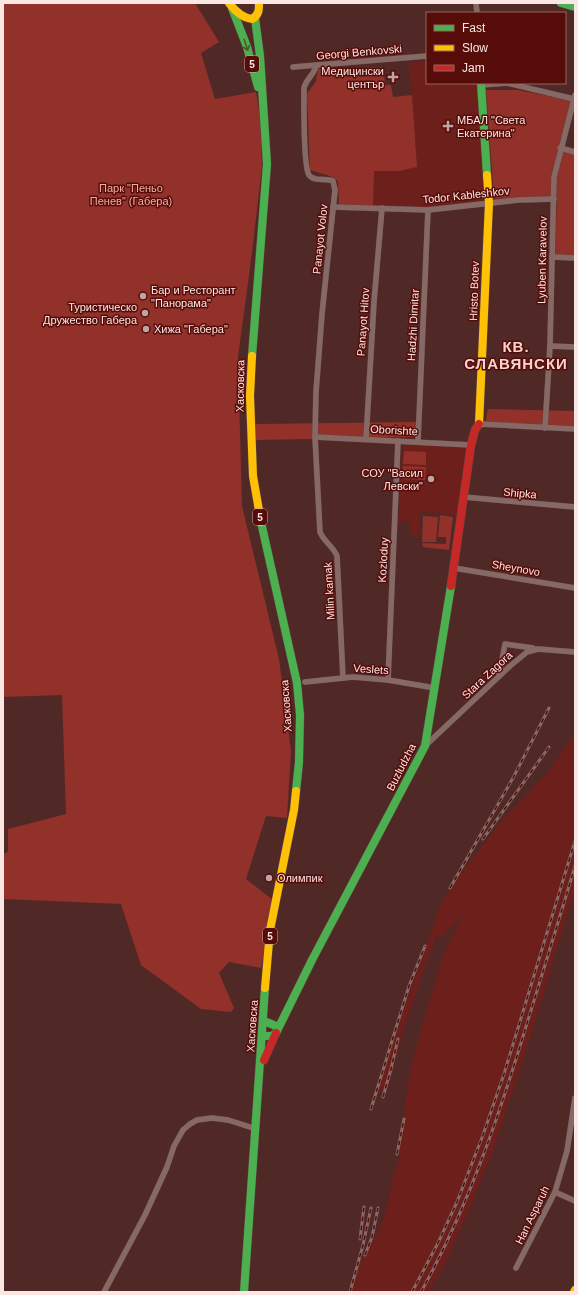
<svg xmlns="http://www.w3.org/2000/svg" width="578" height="1295" viewBox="0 0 578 1295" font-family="Helvetica,sans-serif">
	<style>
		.built { fill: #6d201b }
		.green { fill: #923129 }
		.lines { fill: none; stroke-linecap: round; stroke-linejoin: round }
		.street-casing { stroke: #5e4342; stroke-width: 6 }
		.fast-casing { stroke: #5e4342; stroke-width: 9 }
		.slow-casing { stroke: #5e4342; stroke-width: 9 }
		.jam-casing { stroke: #5e4342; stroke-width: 9 }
		.street { stroke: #866965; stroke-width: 5.5 }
		.fast { stroke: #4caf50; stroke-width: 8 }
		.slow { stroke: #ffc107; stroke-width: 8 }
		.jam { stroke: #c62828; stroke-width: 8 }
		.rail-casing { stroke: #876a67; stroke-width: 3 }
		.rail { stroke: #560c09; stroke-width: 1.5; stroke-dasharray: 4.5; stroke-linecap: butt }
		.oneway { stroke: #525529 }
		.poi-dot { fill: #bea4a2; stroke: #560c09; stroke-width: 1.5 }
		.labels { text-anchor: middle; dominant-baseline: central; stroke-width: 3; stroke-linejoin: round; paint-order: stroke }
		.shield { fill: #560c09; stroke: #c9a5a2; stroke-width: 1 }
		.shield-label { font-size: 10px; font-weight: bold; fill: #fae7e4 }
		.street-label { font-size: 11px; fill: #fae7e4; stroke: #560c09 }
		.poi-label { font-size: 11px; fill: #fae7e4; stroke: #560c09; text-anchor: start }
		.park-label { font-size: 11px; fill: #f1afa5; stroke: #560c09 }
		.district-label { font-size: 15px; font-weight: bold; letter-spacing: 1px; fill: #f9d4cf; stroke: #560c09 }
	</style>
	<rect width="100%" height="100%" fill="#502826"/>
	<g class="built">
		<polygon points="427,61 427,83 479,83 488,200 432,209 373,207 374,171 399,171 417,167 412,95 408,63"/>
		<polygon points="403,443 466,446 457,515 420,512 419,535 411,535 410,521 398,521"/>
		<polygon points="575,734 575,889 522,1064 493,1150 469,1210 445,1264 429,1292 348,1292 358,1267 379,1231 388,1203 392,1181 399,1158 400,1136 412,1060 444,953 464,912 441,938 436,935 403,1031 387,1092 377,1089 396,1031 442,902 463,871 498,825 548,772"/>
	</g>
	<g class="green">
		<polygon points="3,3 195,3 219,42 201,53 215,99 256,92 260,116 262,166 252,253 238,357 242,506 279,659 291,751 287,818 266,816 246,879 273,900 272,911 261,968 229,962 219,973 234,1008 231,1012 201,1009 141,965 121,904 3,899 3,854 8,852 8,829 66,814 62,695 3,697"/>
		<polygon points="383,67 385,85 391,85 393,97 412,95 417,167 399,171 374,171 373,207 339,207 338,181 330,176 310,170 307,94 316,81 318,69"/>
		<polygon points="486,90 518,90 548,96 571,101 558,149 575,154 575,255 555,255 557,196 494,199"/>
		<polygon points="488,409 575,411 575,429 485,424"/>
		<polygon points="417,422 416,437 256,440 255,424"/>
		<polygon points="404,451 426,452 426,465 403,464"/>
		<polygon points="403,466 426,467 425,480 403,479"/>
		<polygon points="440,515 453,517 449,550 423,547 422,543 446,544 446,537 438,537"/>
		<polygon points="423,516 438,517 436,542 422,542"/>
	</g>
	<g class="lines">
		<defs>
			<g id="street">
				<polyline points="476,3 477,13"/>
				<path d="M316,66C314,75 306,79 304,88C304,102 303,166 309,175C314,182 326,178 333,181L335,190L322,314L316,392L315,437L320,532C324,542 333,546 337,556L343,678"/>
				<polyline points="293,67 427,56"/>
				<polyline points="507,83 574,99"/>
				<polyline points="481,85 507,83"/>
				<polyline points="560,148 575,152"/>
				<polyline points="333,207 428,210 518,200 554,199"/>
				<polyline points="552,257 575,258"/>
				<polyline points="550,346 575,347"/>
				<polyline points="479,424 575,429"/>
				<polyline points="545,428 550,346 554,177 575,95"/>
				<polyline points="315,437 471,445"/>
				<polyline points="366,439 374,302 382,208"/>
				<polyline points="418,441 428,210"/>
				<polyline points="464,497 575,507"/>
				<polyline points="454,568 575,588"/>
				<polyline points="499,676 505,644 533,648"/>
				<polyline points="388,680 398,441"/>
				<polyline points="305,682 353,677 388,680 435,688"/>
				<polyline points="425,746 510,666 527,652 538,649 575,652"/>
				<polyline points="555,1192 575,1201"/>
				<polyline points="516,1268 555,1192 567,1151 575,1098"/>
				<polyline points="104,1292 145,1215 167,1167 174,1146 183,1130 190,1124 197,1120 212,1118 228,1120 256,1129"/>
			</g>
			<g id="fast">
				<polyline points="561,3 575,7"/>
				<polyline points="232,8 247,47 258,87"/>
				<polyline points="481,83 487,175"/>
				<polyline points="252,356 267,164 260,56 255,18"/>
				<polyline points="261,522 297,683 300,715 299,762 296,791"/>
				<polyline points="264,1021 276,1026"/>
				<polyline points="263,1036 272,1036 276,1033 312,960 425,746 451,586"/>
				<polyline points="244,1292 265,988"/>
			</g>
			<g id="slow">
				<path d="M229,3C235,11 242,18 252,19C259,15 259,10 259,3"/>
				<polyline points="252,356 250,396 253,476 261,522"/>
				<polyline points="479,424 489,203 487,175"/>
				<polyline points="265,988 270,930 294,810 296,791"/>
				<polyline points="574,1292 575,1290"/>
			</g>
			<g id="jam">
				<polyline points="451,586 471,445 475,430 479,424"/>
				<polyline points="264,1060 276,1033"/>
			</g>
		</defs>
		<use href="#street" class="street-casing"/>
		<use href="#fast" class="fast-casing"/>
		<use href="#slow" class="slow-casing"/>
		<use href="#jam" class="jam-casing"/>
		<use href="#street" class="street"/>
		<use href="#fast" class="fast"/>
		<use href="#slow" class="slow"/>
		<use href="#jam" class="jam"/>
		<defs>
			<g id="rail">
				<polyline points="483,839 549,747"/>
				<polyline points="450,888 513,778 549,708"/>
				<polyline points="383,1097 391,1069 398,1039"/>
				<polyline points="371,1109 409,986 425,946"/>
				<polyline points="397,1154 404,1119"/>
				<polyline points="360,1239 364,1207"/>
				<polyline points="365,1255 372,1237 378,1208"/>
				<polyline points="350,1292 363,1245 371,1208"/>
				<polyline points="412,1292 438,1243 457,1202 483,1135 504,1074 575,841"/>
				<path d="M421,1292C469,1206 500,1113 528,1020C544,968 560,917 575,866"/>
			</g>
		</defs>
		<use href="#rail" class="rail-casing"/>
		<use href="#rail" class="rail"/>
	</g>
	<defs><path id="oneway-shaft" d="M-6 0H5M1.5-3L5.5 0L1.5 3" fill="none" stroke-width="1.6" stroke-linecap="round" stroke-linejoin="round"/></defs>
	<use class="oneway" href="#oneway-shaft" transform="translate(246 45) rotate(72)"/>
	<g class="poi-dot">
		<path d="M391 71h4v4h4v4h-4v4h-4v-4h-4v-4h4z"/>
		<path d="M446 120h4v4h4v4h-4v4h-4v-4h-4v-4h4z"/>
		<circle cx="143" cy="296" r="4"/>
		<circle cx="145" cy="313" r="4"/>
		<circle cx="146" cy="329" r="4"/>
		<circle cx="431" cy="479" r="4"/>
		<circle cx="269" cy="878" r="4"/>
	</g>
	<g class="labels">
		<g class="shield">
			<rect x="245" y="56" width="14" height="16" rx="3"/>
			<rect x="253" y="509" width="14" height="16" rx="3"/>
			<rect x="263" y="928" width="14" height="16" rx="3"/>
		</g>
		<g class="shield-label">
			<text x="252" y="64">5</text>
			<text x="260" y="517">5</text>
			<text x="270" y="936">5</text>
		</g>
		<g class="street-label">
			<text transform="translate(359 52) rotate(-5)">Georgi Benkovski</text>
			<text transform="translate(466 195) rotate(-6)">Todor Kableshkov</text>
			<text transform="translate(320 239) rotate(-84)">Panayot Volov</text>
			<text transform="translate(542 260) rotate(-89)">Lyuben Karavelov</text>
			<text transform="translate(474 291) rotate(-88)">Hristo Botev</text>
			<text transform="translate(363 322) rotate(-86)">Panayot Hitov</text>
			<text transform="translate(413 325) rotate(-87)">Hadzhi Dimitar</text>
			<text transform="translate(240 386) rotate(-89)">Хасковска</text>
			<text transform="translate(394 430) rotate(3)">Oborishte</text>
			<text transform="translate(520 493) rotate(5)">Shipka</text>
			<text transform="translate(383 560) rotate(-87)">Kozloduy</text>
			<text transform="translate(516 568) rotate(10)">Sheynovo</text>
			<text transform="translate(329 591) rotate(-93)">Milin kamak</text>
			<text transform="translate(371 669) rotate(4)">Veslets</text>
			<text transform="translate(487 675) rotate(-43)">Stara Zagora</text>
			<text transform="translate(286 706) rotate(-94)">Хасковска</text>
			<text transform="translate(401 767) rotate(-63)">Buzludzha</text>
			<text transform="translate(252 1026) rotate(-86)">Хасковска</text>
			<text transform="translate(532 1215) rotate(-64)">Han Asparuh</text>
		</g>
		<g class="poi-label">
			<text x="384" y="71" text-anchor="end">Медицински<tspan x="384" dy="13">център</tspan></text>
			<text x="457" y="120">МБАЛ "Света<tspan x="457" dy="13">Екатерина"</tspan></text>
			<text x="151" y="290">Бар и Ресторант<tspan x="151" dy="13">"Панорама"</tspan></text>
			<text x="137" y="307" text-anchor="end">Туристическо<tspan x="137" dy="13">Дружество Габера</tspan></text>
			<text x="154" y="329">Хижа "Габера"</text>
			<text x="423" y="473" text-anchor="end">СОУ "Васил<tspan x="423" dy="13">Левски"</tspan></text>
			<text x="277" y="878">Олимпик</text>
		</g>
		<g class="park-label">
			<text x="131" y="188">Парк "Пеньо<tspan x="131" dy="13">Пенев" (Габера)</tspan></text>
		</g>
		<g class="district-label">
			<text x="516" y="346">КВ.<tspan x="516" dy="17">СЛАВЯНСКИ</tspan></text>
		</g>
	</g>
	<rect width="578" height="1295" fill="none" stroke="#fae7e4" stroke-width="8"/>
	<rect x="426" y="12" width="140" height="72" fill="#560c09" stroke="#986461"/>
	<rect x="434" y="25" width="20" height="6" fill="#4caf50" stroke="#986461"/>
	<text x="462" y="32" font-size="12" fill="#fae7e4">Fast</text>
	<rect x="434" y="45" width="20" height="6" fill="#ffc107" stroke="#986461"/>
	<text x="462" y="52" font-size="12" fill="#fae7e4">Slow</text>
	<rect x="434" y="65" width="20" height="6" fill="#c62828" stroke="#986461"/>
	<text x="462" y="72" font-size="12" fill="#fae7e4">Jam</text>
</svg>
